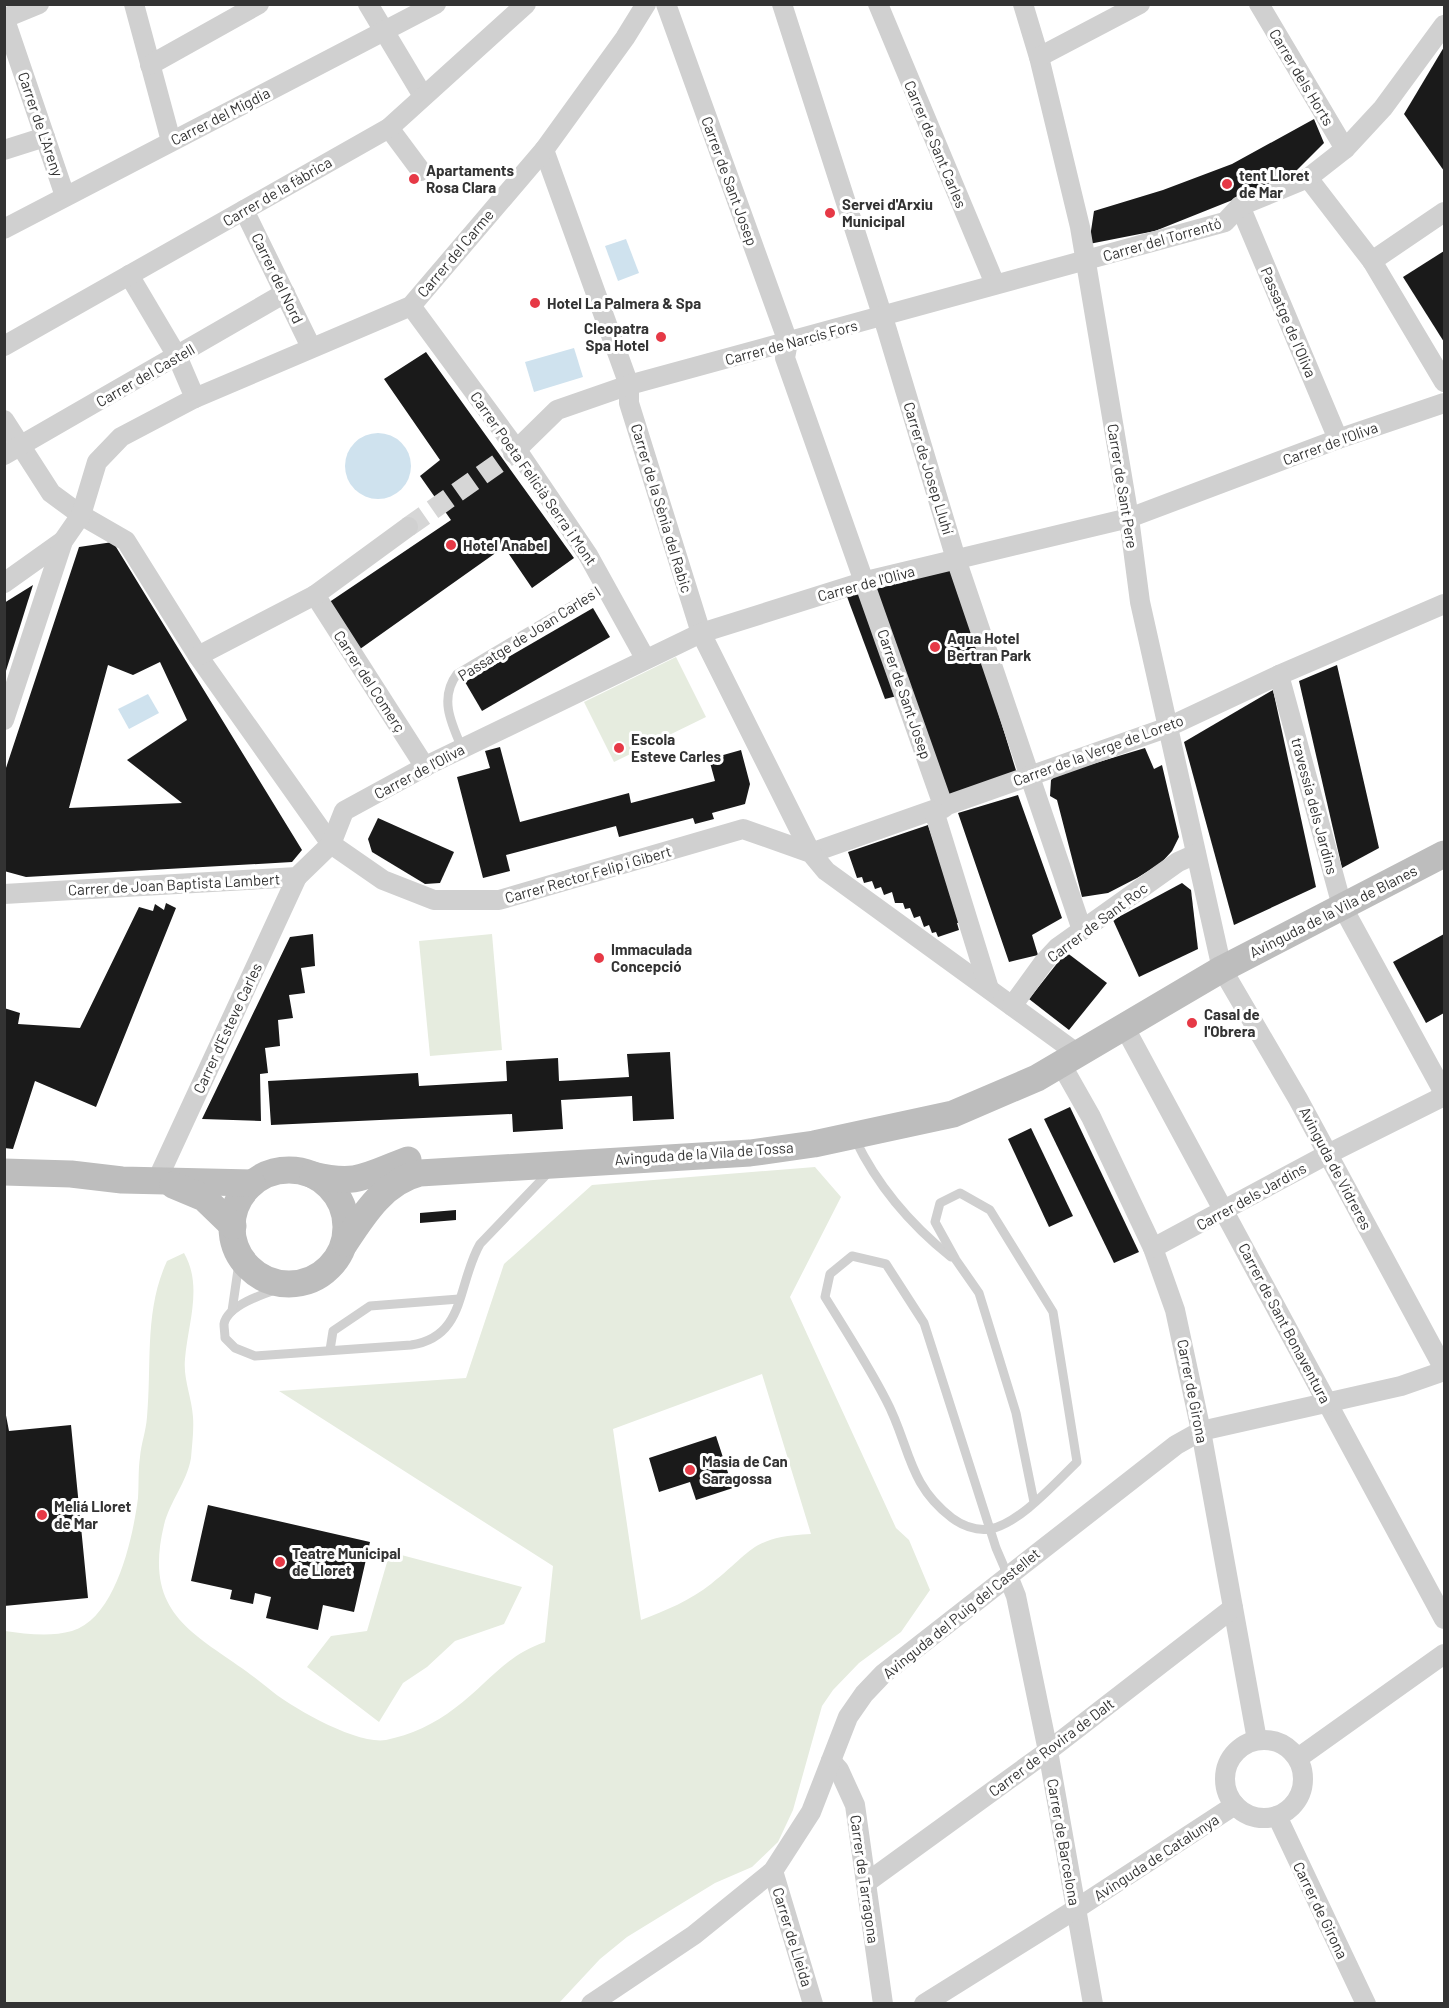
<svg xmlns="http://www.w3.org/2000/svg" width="1449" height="2008" viewBox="0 0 1449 2008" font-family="Barlow,sans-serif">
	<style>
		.green { fill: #e6ecdf; fill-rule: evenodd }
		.water { fill: #cfe2ee }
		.building { fill: #1a1a1a; fill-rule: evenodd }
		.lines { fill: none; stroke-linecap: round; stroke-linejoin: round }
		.street-tunnel { stroke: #d6d6d6; stroke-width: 20; stroke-dasharray: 20 10; stroke-linecap: butt }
		.lane { stroke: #d0d0d0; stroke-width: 9 }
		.street { stroke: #d0d0d0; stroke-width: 20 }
		.secondary { stroke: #bdbdbd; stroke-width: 27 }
		.poi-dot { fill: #e63946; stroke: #fff; stroke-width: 2 }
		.labels { text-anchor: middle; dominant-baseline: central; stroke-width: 6; stroke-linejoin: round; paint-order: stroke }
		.street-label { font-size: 15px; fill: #333; stroke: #fff }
		.poi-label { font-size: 15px; font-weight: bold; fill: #333; stroke: #fff; text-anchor: start }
	</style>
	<rect width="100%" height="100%" fill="#fff"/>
	<g class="green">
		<polygon points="676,657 706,717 614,762 584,702"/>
		<polygon points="492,934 502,1050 430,1056 419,941"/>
		<path d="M815,1167L841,1197L790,1297L896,1528L909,1540L930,1590L901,1632L859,1663L833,1690L822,1706L793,1810L778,1842L752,1867L715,1883L627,1937L600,1959L559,2003H5V1631C26,1634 51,1637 72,1631C116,1618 133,1537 138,1498C139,1485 138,1471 140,1457C141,1444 146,1431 147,1417C152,1364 144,1311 167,1261L184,1253C203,1286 188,1323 185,1359C183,1379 192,1398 193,1417C194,1430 192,1445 191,1458C187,1482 170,1501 164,1525C140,1624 206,1636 268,1688C290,1707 357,1745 386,1740C410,1735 435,1724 455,1708C488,1684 504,1656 545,1642L553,1566L279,1391L466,1378L504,1264L592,1185ZM762,1374L811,1534C751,1537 754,1550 711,1584C691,1600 665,1611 641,1620L613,1429Z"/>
		<polygon points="390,1552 522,1587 504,1624 455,1641 427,1667 403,1683 379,1722 307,1667 331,1636 367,1631"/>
	</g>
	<g class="water">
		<polygon points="626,239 639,273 618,281 605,246"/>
		<polygon points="574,348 583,377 534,392 525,362"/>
		<circle cx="378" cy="466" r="33"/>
		<polygon points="148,694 159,713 129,729 118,709"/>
	</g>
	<g class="building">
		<polygon points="1444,47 1444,171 1404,114"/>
		<polygon points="1314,119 1324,143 1290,177 1155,231 1089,244 1094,211 1163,190 1232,164"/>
		<polygon points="1444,251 1444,342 1403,277"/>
		<polygon points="426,352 574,558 532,588 504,547 353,654 322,607 451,520 420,476 440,460 384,379"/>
		<path d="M113,542L302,850L292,862L26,877L4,871V774L79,547ZM160,662L187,720L127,760L182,803L69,808L108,665L133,675Z"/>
		<polygon points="953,565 1018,777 946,803 871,584"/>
		<polygon points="33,585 5,674 4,674 4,603"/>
		<polygon points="864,588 901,695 885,699 846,594"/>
		<polygon points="593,608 610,637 482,711 465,682"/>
		<polygon points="1337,665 1379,848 1342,868 1299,681"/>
		<polygon points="1273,690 1316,887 1234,925 1184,742"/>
		<polygon points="500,747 520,822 629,793 631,803 715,781 709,759 741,750 750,784 745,804 712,813 714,819 695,824 693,818 619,837 616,826 506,855 510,871 483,878 457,777 490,768 485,751"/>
		<polygon points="1145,748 1154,769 1162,765 1179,837 1172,851 1161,863 1137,878 1108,893 1082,897 1057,800 1050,796 1051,780 1056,775"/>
		<polygon points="1018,795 1062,918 1032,935 1038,955 1009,962 958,813"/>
		<polygon points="378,818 454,852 440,883 425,884 372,852 368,839"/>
		<polygon points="928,825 961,922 957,923 959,930 938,937 936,932 932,933 929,925 924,927 920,916 914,918 910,908 905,909 903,903 895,903 892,892 884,895 881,887 875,889 872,881 864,883 862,877 857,878 848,852"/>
		<polygon points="1182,883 1191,890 1198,949 1139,977 1113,920"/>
		<polygon points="166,903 176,908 96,1107 35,1081 13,1149 4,1148 4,1008 20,1013 18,1024 80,1028 139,907 153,911 155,904 164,910"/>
		<polygon points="313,934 315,966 301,968 305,993 289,995 293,1018 278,1020 280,1046 265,1048 268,1073 260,1074 261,1121 202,1119 290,937"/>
		<polygon points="1444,934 1444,1013 1426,1023 1393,962"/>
		<polygon points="1066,952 1107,983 1069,1030 1029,999"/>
		<polygon points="670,1052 674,1119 633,1121 632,1096 561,1100 563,1129 513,1132 512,1114 271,1125 268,1081 418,1073 419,1086 507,1081 506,1061 558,1058 559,1081 629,1077 627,1054"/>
		<polygon points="1070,1107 1139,1252 1114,1263 1044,1119"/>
		<polygon points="1031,1128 1073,1216 1049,1227 1008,1139"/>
		<polygon points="456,1210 456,1220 420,1223 420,1213"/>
		<polygon points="4,1405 9,1431 71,1425 88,1598 4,1606"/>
		<polygon points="716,1436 733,1488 696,1500 690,1482 659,1492 649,1458"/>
		<polygon points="208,1505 370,1542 354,1612 323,1605 318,1630 266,1618 271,1597 255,1593 253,1604 230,1599 232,1590 191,1581"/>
	</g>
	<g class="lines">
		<polyline class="street-tunnel" points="408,527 513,453"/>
		<g class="lane">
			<path d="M462,748C451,723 439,698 457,674L605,586"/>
			<path d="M855,1139C877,1185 911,1225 951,1257"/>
			<path d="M290,1285C273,1291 228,1303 224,1324C224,1328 225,1334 225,1338L235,1348L255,1356L411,1345C466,1337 457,1284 480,1244L550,1171"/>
			<polyline points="232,1311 240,1256"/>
			<polyline points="330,1350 333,1331 370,1306 459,1299"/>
			<path d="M1008,1576L996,1548L924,1323L886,1264L852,1256L830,1274L825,1297C846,1331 868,1365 886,1400C910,1445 907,1484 952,1518C963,1526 975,1531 990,1529C1019,1524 1056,1482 1077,1462L1053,1312L990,1210L960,1193L940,1203L935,1222L956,1260L979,1293L1016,1413L1034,1502"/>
		</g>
		<g class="street">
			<polyline points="134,4 171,141"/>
			<polyline points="368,4 423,96"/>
			<polyline points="666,4 788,342 785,358 944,808"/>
			<polyline points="782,4 887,330 956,559 1082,930"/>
			<polyline points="878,4 995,284"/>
			<polyline points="1023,4 1039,57 1080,227 1129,518 1140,602 1222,969 1298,1099 1444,1369"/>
			<polyline points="1259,4 1345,149"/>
			<polyline points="4,17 65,196"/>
			<polyline points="5,18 39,4"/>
			<polyline points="1039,57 1140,4"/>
			<polyline points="150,65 259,4"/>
			<polyline points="389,128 421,171"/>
			<polyline points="4,150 45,137"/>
			<polyline points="544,150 629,385 629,403 701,633 811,853 1166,728 1279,675 1444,604"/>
			<polyline points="1308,178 1372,261 1444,382"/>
			<polyline points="1240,206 1338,439"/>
			<polyline points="244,210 311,347"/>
			<polyline points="4,229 436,4"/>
			<polyline points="1372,261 1444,212"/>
			<polyline points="129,275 177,356 195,398"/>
			<polyline points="411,306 517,450 588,555 645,658"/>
			<polyline points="4,346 389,128 526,4"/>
			<polyline points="4,420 51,493 81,515 126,541 198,656 331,844 383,880 434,900 499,900 743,829 811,853 826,871 1078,1054"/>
			<polyline points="513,453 557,410 629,385 1225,222 1240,206 1308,178 1345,149 1383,108 1444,25"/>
			<polyline points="4,455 285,293"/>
			<polyline points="4,583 63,541"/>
			<polyline points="315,595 425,767"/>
			<polyline points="198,656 315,595 408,527"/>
			<polyline points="1279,675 1342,906 1444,1093"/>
			<polyline points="4,720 63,541 81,515 97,462 121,437 195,398 411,306 544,150 625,38 646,4"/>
			<polyline points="934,811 989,989"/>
			<polyline points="4,894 297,877 331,844 344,811 432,763 701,633 866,581 1129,518 1338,439 1444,403"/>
			<polyline points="1012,1006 1044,962 1057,948 1178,862 1196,854"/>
			<polyline points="1125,1028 1444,1619"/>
			<polyline points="1061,1064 1091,1117 1153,1248 1175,1310 1201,1431 1257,1740"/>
			<polyline points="158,1178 297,877"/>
			<polyline points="1153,1248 1328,1154 1444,1096"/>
			<polyline points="1008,1576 1016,1596 1048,1751 1093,2004"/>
			<circle cx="1264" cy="1779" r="39"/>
			<polyline points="1298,1758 1444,1654"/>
			<polyline points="831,1761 839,1770 855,1805 883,2004"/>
			<polyline points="1277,1816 1366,2004"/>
			<polyline points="773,1871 813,2004"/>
			<polyline points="866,1883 1048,1751 1233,1608"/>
			<polyline points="591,2004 694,1935 773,1871 811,1812 848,1717 864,1694 883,1674 1176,1445 1201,1431 1401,1386 1444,1371"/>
			<polyline points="924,2004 1076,1909 1235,1805"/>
		</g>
		<g class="secondary">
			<circle cx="289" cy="1227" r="57"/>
			<polyline points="4,1172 71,1174 122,1180 252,1183"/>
			<path d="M313,1175C358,1186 367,1175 408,1160"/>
			<polyline points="173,1185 204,1198 233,1226"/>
			<path d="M345,1243C364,1214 384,1182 420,1173L750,1153L814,1144L953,1114L1037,1078L1222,969L1444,854"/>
		</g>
	</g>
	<g class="poi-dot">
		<circle cx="414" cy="179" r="6"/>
		<circle cx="1227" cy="184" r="6"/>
		<circle cx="830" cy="213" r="6"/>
		<circle cx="535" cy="303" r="6"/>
		<circle cx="661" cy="337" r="6"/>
		<circle cx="451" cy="545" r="6"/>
		<circle cx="935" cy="647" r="6"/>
		<circle cx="619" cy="748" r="6"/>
		<circle cx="599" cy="958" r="6"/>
		<circle cx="1192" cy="1023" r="6"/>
		<circle cx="690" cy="1470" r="6"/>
		<circle cx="42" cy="1515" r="6"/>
		<circle cx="280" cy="1562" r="6"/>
	</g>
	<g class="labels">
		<g class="street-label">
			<text transform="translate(1302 77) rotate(59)">Carrer dels Horts</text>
			<text transform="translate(220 116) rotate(-27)">Carrer del Migdia</text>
			<text transform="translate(41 124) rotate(71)">Carrer de L'Areny</text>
			<text transform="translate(936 144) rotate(67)">Carrer de Sant Carles</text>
			<text transform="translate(730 181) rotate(70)">Carrer de Sant Josep</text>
			<text transform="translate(277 191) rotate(-30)">Carrer de la fàbrica</text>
			<text transform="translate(1162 239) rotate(-16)">Carrer del Torrentó</text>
			<text transform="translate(455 253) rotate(-50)">Carrer del Carme</text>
			<text transform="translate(278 278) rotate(64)">Carrer del Nord</text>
			<text transform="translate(1289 322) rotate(67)">Passatge de l'Oliva</text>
			<text transform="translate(791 342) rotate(-15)">Carrer de Narcís Fors</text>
			<text transform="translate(145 375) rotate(-30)">Carrer del Castell</text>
			<text transform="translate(1330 443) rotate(-20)">Carrer de l'Oliva</text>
			<text transform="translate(929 468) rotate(73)">Carrer de Josep Lluhí</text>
			<text transform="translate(534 478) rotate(55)">Carrer Poeta Felicià Serra i Mont</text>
			<text transform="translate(1123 486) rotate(81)">Carrer de Sant Pere</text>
			<text transform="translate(662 508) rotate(73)">Carrer de la Sènia del Rabic</text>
			<text transform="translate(866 583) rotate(-15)">Carrer de l'Oliva</text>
			<text transform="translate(529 633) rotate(-32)">Passatge de Joan Carles I</text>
			<text transform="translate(370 681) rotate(57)">Carrer del Comerç</text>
			<text transform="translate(905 694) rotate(71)">Carrer de Sant Josep</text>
			<text transform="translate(1098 750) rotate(-20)">Carrer de la Verge de Loreto</text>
			<text transform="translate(419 771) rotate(-28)">Carrer de l'Oliva</text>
			<text transform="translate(1315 806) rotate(75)">travessia dels Jardins</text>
			<text transform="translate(588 874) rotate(-16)">Carrer Rector Felip i Gibert</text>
			<text transform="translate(174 884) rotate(-3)">Carrer de Joan Baptista Lambert</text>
			<text transform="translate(1333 911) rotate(-27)">Avinguda de la Vila de Blanes</text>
			<text transform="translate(1097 922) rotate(-37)">Carrer de Sant Roc</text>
			<text transform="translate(227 1028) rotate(-65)">Carrer d'Esteve Carles</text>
			<text transform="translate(704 1153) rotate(-4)">Avinguda de la Vila de Tossa</text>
			<text transform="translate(1336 1168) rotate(62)">Avinguda de Vidreres</text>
			<text transform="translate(1251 1196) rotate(-29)">Carrer dels Jardins</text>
			<text transform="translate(1285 1323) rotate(62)">Carrer de Sant Bonaventura</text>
			<text transform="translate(1193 1391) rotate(79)">Carrer de Girona</text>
			<text transform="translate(961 1613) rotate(-39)">Avinguda del Puig del Castellet</text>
			<text transform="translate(1051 1747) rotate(-37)">Carrer de Rovira de Dalt</text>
			<text transform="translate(1064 1842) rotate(80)">Carrer de Barcelona</text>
			<text transform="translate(1156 1857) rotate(-33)">Avinguda de Catalunya</text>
			<text transform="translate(865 1879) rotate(82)">Carrer de Tarragona</text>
			<text transform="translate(1321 1910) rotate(64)">Carrer de Girona</text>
			<text transform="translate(793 1937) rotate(73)">Carrer de Lleida</text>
		</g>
		<g class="poi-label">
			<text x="426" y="170">Apartaments<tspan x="426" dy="17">Rosa Clara</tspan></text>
			<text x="1239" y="175">tent Lloret<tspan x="1239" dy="17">de Mar</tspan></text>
			<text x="842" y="204">Servei d'Arxiu<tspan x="842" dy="17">Municipal</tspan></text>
			<text x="547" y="303">Hotel La Palmera &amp; Spa</text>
			<text x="649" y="328" text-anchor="end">Cleopatra<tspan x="649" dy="17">Spa Hotel</tspan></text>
			<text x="463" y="545">Hotel Anabel</text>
			<text x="947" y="638">Aqua Hotel<tspan x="947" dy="17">Bertran Park</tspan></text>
			<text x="631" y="739">Escola<tspan x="631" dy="17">Esteve Carles</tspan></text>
			<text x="611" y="949">Immaculada<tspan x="611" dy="17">Concepció</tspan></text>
			<text x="1204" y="1014">Casal de<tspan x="1204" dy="17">l'Obrera</tspan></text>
			<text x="702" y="1461">Masia de Can<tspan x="702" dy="17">Saragossa</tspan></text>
			<text x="54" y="1506">Meliá Lloret<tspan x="54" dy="17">de Mar</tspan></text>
			<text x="292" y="1553">Teatre Municipal<tspan x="292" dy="17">de Lloret</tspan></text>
		</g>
	</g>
	<rect width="1449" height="2008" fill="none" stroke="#333333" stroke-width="12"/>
</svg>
